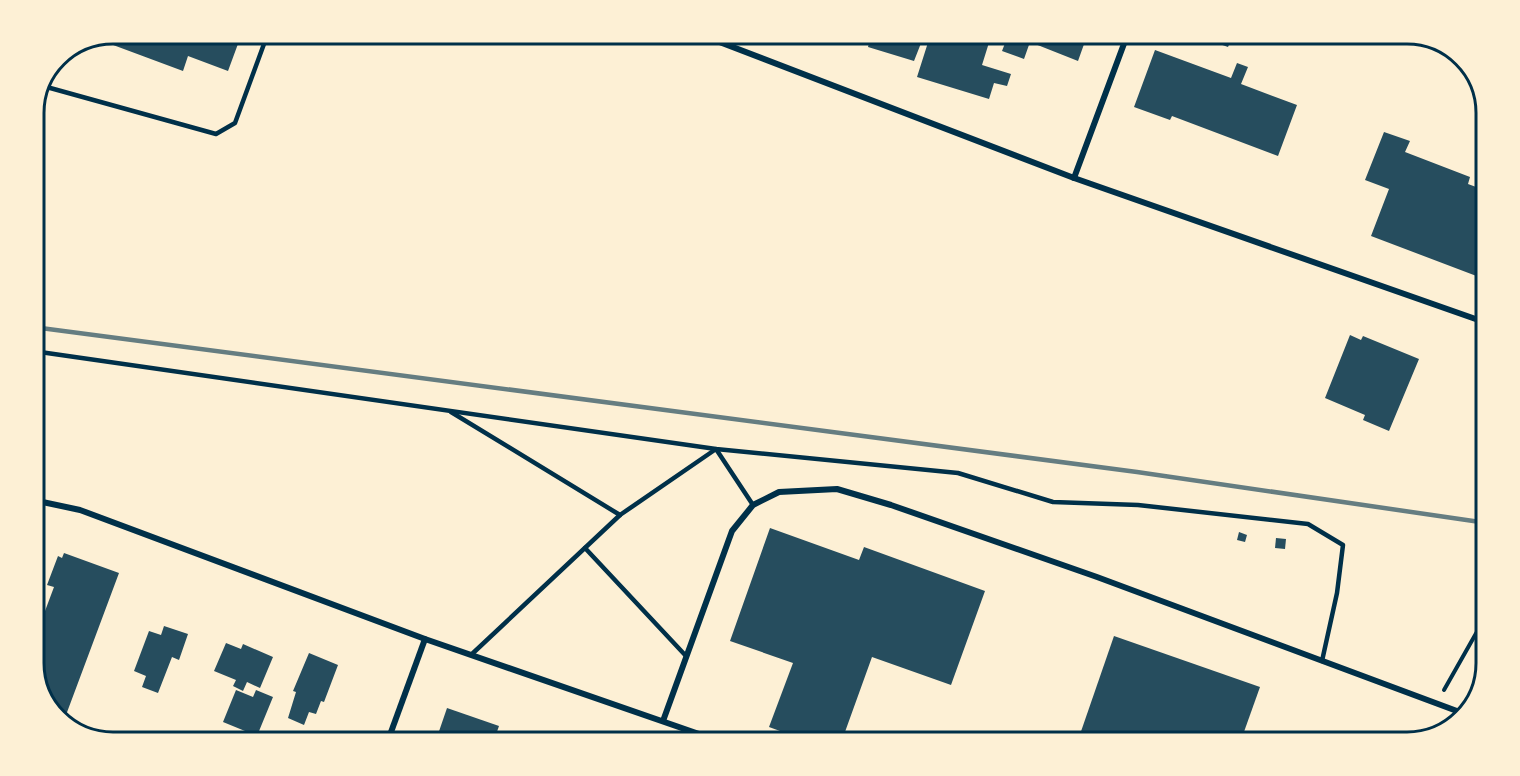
<svg xmlns="http://www.w3.org/2000/svg" width="1520" height="776" viewBox="0 0 1520 776" font-family="'Golos Text',sans-serif">
	<style>
		.building { fill: #264d5e }
		.lines { fill: none; stroke-linecap: round; stroke-linejoin: round }
		.path { stroke: #003049; stroke-width: 4 }
		.service { stroke: #003049; stroke-width: 4.5 }
		.minor { stroke: #003049; stroke-width: 6 }
		.secondary { stroke: #003049; stroke-width: 12 }
		.rail { stroke: #657d81; stroke-width: 4.5 }
		.rim { fill: none; stroke: #003049; stroke-width: 3 }
	</style>
	<rect width="100%" height="100%" fill="#fdf0d5"/>
	<g class="building">
		<polygon points="112,33 242,33 228,71 188,56 183,71 97,39"/>
		<polygon points="840,33 925,33 914,61 868,47 869,43"/>
		<polygon points="931,33 992,33 982,65 1011,74 1007,86 994,83 989,99 917,77"/>
		<polygon points="1009,33 1016,33 1030,38 1029,33 1088,33 1078,61 1030,42 1024,59 1002,51"/>
		<polygon points="1195,33 1234,33 1228,47 1194,35"/>
		<polygon points="1155,50 1231,78 1237,63 1248,67 1241,84 1297,105 1278,156 1172,116 1170,120 1134,107"/>
		<polygon points="1384,132 1410,141 1405,152 1470,177 1468,184 1487,191 1487,280 1371,236 1389,189 1365,180"/>
		<polygon points="1350,335 1361,340 1363,336 1419,359 1389,431 1363,420 1365,415 1325,398"/>
		<polygon points="770,528 859,560 864,547 985,591 951,685 872,657 841,743 813,743 769,727 793,663 730,641"/>
		<polygon points="1239,532 1247,535 1245,542 1237,540"/>
		<polygon points="1276,538 1286,539 1285,549 1275,548"/>
		<polygon points="64,553 119,573 63,723 47,708 33,669 33,643 54,587 47,585 58,556 62,558"/>
		<polygon points="164,626 188,634 179,660 172,657 158,693 142,687 146,676 134,671 149,631 161,635"/>
		<polygon points="1114,636 1260,687 1240,743 1077,743"/>
		<polygon points="226,643 241,649 243,644 273,657 260,688 247,682 243,691 233,686 236,680 214,671"/>
		<polygon points="309,653 338,665 324,702 321,701 316,714 309,712 304,725 288,718 296,692 293,691"/>
		<polygon points="236,690 253,697 256,690 273,697 257,736 223,722"/>
		<polygon points="447,708 499,726 493,743 435,743"/>
	</g>
	<g class="lines">
		<polyline class="path" points="1444,690 1487,614"/>
		<g class="service">
			<polyline points="43,86 216,134 235,123 268,33"/>
			<polyline points="33,351 716,449 958,473 1053,502 1138,505 1308,524 1343,545 1337,593 1322,661"/>
			<polyline points="451,412 620,515"/>
			<polyline points="585,548 686,656"/>
			<polyline points="472,654 620,515 716,449 753,505"/>
		</g>
		<g class="minor">
			<polyline points="696,33 1074,178 1487,323"/>
			<polyline points="1074,178 1128,33"/>
			<polyline points="33,500 80,510 425,639 725,743"/>
			<polyline points="663,721 732,531 753,505 779,492 837,489 891,505 1097,577 1465,714"/>
			<polyline points="387,743 425,639"/>
		</g>
		<polyline class="secondary" points="1468,711 1483,683"/>
		<polyline class="rail" points="33,327 1137,472 1487,523"/>
	</g>
	<path d="M0 0H1520V776H0ZM113 44H1407A69 69 0 0 1 1476 113V663A69 69 0 0 1 1407 732H113A69 69 0 0 1 44 663V113A69 69 0 0 1 113 44Z" fill="#fdf0d5" fill-rule="evenodd"/>
	<path class="rim" d="M113 44H1407A69 69 0 0 1 1476 113V663A69 69 0 0 1 1407 732H113A69 69 0 0 1 44 663V113A69 69 0 0 1 113 44Z"/>
</svg>
